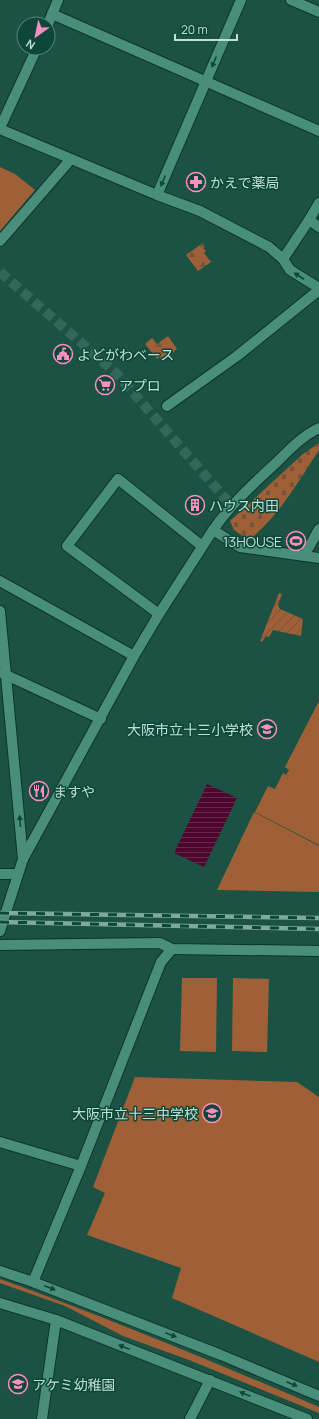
<svg xmlns="http://www.w3.org/2000/svg" width="319" height="1419" viewBox="0 0 319 1419" font-family="Manrope,'Noto Sans JP',sans-serif">
	<style>
		.grass { fill: #9f6037 }
		.forest { fill: url(#forest-firs) }
		.cemetery { fill: url(#cemetery-stones) }
		.garden { fill: url(#garden-furrows) }
		.water { fill: url(#water-rules) }
		.lines { fill: none; stroke-linecap: round; stroke-linejoin: round }
		.street-tunnel { stroke: #336759; stroke-width: 10; stroke-dasharray: 10 5; stroke-linecap: butt }
		.street-casing { stroke: #0f352b; stroke-width: 12 }
		.secondary-casing { stroke: #0f352b; stroke-width: 12 }
		.street { stroke: #488e79; stroke-width: 10 }
		.secondary { stroke: #488e79; stroke-width: 10 }
		.rail-casing { stroke: #7fa99c; stroke-width: 4.5 }
		.rail { stroke: #0d4739; stroke-width: 3; stroke-dasharray: 9; stroke-linecap: butt }
		.oneway { fill: #0d4739 }
		.labels { text-anchor: middle; dominant-baseline: central; stroke-width: 3; stroke-linejoin: round; paint-order: stroke }
		.poi-label { font-size: 14px; fill: #bee0d4; stroke: #0d4739; text-anchor: start }
	</style>
	<defs>
		<pattern id="forest-firs" width="22" height="20" patternUnits="userSpaceOnUse"><rect width="22" height="20" fill="#9f6037"/><path d="M5 1l3.5 6h-7zM16 11l3.5 6h-7z" fill="#76543b"/></pattern>
		<pattern id="cemetery-stones" width="16" height="16" patternUnits="userSpaceOnUse"><rect width="16" height="16" fill="#9f6037"/><path d="M2 7V4a2 2 0 0 1 4 0v3zM10 15v-3a2 2 0 0 1 4 0v3z" fill="#76543b"/></pattern>
		<pattern id="garden-furrows" width="10" height="10" patternUnits="userSpaceOnUse"><rect width="10" height="10" fill="#9f6037"/><path d="M-1 1l2-2M0 10L10 0M9 11l2-2" fill="none" stroke="#76543b"/></pattern>
		<pattern id="water-rules" width="6" height="5" patternUnits="userSpaceOnUse"><rect width="6" height="5" fill="#4d072f"/><path d="M0 2.5h6" fill="none" stroke="#652b4c"/></pattern>
	</defs>
	<rect width="100%" height="100%" fill="#1b5243"/>
	<g class="grass">
		<polygon points="0,167 15,174 35,190 0,231"/>
		<polygon points="319,701 319,845 255,812 268,786 275,789 283,773 286,775 289,770 285,767"/>
		<polygon points="254,812 319,846 319,892 217,890"/>
		<polygon points="182,978 217,978 216,1052 180,1051"/>
		<polygon points="233,978 269,979 267,1052 232,1051"/>
		<polygon points="135,1077 297,1082 319,1097 319,1362 172,1298 181,1268 87,1235 105,1193 93,1187"/>
		<path d="M0,1279C108,1318 214,1362 319,1407V1413L189,1360L123,1336L65,1306L0,1283Z"/>
	</g>
	<g class="forest">
		<polygon points="203,243 205,247 203,248 206,251 204,253 211,262 198,271 186,255"/>
		<polygon points="168,336 177,349 162,360 160,357 157,359 145,344 152,338 157,344"/>
	</g>
	<path class="cemetery" d="M319,443V450C298,482 279,516 249,540L234,530L230,521L303,454Z"/>
	<polygon class="garden" points="279,593 282,594 278,605 280,609 303,619 301,636 273,630 269,637 266,636 262,642 260,641"/>
	<polygon class="water" points="207,784 237,798 204,867 174,853"/>
	<g class="lines">
		<polyline class="street-tunnel" points="0,272 117,374 223,496 232,505"/>
		<defs>
			<g id="street">
				<polyline points="291,0 319,12"/>
				<polyline points="52,14 319,131"/>
				<polyline points="48,24 58,0"/>
				<polyline points="0,128 37,48"/>
				<polyline points="0,129 157,195 200,211 269,247 283,259 290,270 319,288"/>
				<polyline points="157,195 241,0"/>
				<polyline points="309,220 319,227"/>
				<polyline points="0,241 71,159"/>
				<polyline points="283,259 309,220 319,203"/>
				<polyline points="167,406 237,356 319,290"/>
				<path d="M319,428C302,436 289,450 276,463C253,484 231,504 213,530L240,547L319,558"/>
				<polyline points="304,556 319,529"/>
				<polyline points="0,581 134,656"/>
				<polyline points="0,611 23,859"/>
				<polyline points="159,614 67,546 118,479 202,546"/>
				<polyline points="2,673 101,719"/>
				<polyline points="0,874 18,874"/>
				<polyline points="0,945 160,943 172,949 319,951"/>
				<polyline points="0,1142 81,1166"/>
				<polyline points="33,1282 81,1166 161,962 172,949"/>
				<polyline points="42,1419 56,1320"/>
				<polyline points="190,1419 210,1380"/>
			</g>
			<g id="secondary">
				<polyline points="0,931 23,859 134,656 159,614 213,530"/>
				<polyline points="0,1271 33,1282 221,1355 319,1396"/>
				<polyline points="0,1303 56,1320 307,1419"/>
			</g>
		</defs>
		<use href="#street" class="street-casing"/>
		<use href="#secondary" class="secondary-casing"/>
		<use href="#street" class="street"/>
		<use href="#secondary" class="secondary"/>
		<defs>
			<g id="rail">
				<polyline points="0,913 319,918"/>
				<polyline points="0,922 319,929"/>
			</g>
		</defs>
		<use href="#rail" class="rail-casing"/>
		<use href="#rail" class="rail"/>
	</g>
	<defs><path id="oneway-solid" d="M-6-.8H1V-3.2L6.5 0L1 3.2V.8H-6Z"/></defs>
	<g class="oneway">
		<use href="#oneway-solid" transform="translate(214 62) rotate(113)"/>
		<use href="#oneway-solid" transform="translate(163 181) rotate(113)"/>
		<use href="#oneway-solid" transform="translate(299 276) rotate(-147)"/>
		<use href="#oneway-solid" transform="translate(20 821) rotate(-95)"/>
		<use href="#oneway-solid" transform="translate(50 1288) rotate(21)"/>
		<use href="#oneway-solid" transform="translate(171 1335) rotate(21)"/>
		<use href="#oneway-solid" transform="translate(124 1347) rotate(-159)"/>
		<use href="#oneway-solid" transform="translate(292 1384) rotate(23)"/>
		<use href="#oneway-solid" transform="translate(245 1394) rotate(-158)"/>
	</g>
	<defs>
		<symbol id="pharmacy-ring" viewBox="-11 -11 22 22"><circle r="9.5" fill="#0d4739" stroke="#fc8fc1" stroke-width="1.5"/><path d="M-2-6h4v4h4v4h-4v4h-4v-4h-4v-4h4Z" fill="#fc8fc1"/></symbol>
		<symbol id="civic-ring" viewBox="-11 -11 22 22"><circle r="9.5" fill="#0d4739" stroke="#fc8fc1" stroke-width="1.5"/><path d="M-.6-6.5H3V-4.5H.6V-3L4-1V1h2V6H-6V1h2V-1L-.6-3ZM-1.2 2.5V6h2.4V2.5Z" fill="#fc8fc1"/></symbol>
		<symbol id="supermarket-ring" viewBox="-11 -11 22 22"><circle r="9.5" fill="#0d4739" stroke="#fc8fc1" stroke-width="1.5"/><path d="M-6-5.5h2.5l.6 2H6L4.5 2H-2.5L-4.4-4H-6ZM-1.5 3.2a1.3 1.3 0 1 0 .1 0ZM3 3.2a1.3 1.3 0 1 0 .1 0Z" fill="#fc8fc1"/></symbol>
		<symbol id="building-ring" viewBox="-11 -11 22 22"><circle r="9.5" fill="#0d4739" stroke="#fc8fc1" stroke-width="1.5"/><path d="M-4-6H4V6H1V3H-1V6H-4ZM-2.5-4.3h1.7v1.8h-1.7ZM.8-4.3h1.7v1.8H.8ZM-2.5-1h1.7V.8h-1.7ZM.8-1h1.7V.8H.8Z" fill="#fc8fc1"/></symbol>
		<symbol id="stadium-ring" viewBox="-11 -11 22 22"><circle r="9.5" fill="#0d4739" stroke="#fc8fc1" stroke-width="1.5"/><path d="M0-5a6.5 5 0 1 0 0 10a6.5 5 0 1 0 0-10ZM-3.5-1.8h7v3.6h-7Z" fill="#fc8fc1"/></symbol>
		<symbol id="school-ring" viewBox="-11 -11 22 22"><circle r="9.5" fill="#0d4739" stroke="#fc8fc1" stroke-width="1.5"/><path d="M0-5L7-2L0 1L-7-2ZM-4 1L0 2.5L4 1V4Q0 6-4 4Z" fill="#fc8fc1"/></symbol>
		<symbol id="restaurant-ring" viewBox="-11 -11 22 22"><circle r="9.5" fill="#0d4739" stroke="#fc8fc1" stroke-width="1.5"/><path d="M-5-6h1v4h1v-4h1v4h1v-4h1v5L-1.5 .5V6h-2V.5L-5-1ZM5-6V6H3V1.5H1.5Q1.5-4 5-6Z" fill="#fc8fc1"/></symbol>
	</defs>
	<g fill-rule="evenodd">
		<use href="#pharmacy-ring" x="185" y="171" width="22" height="22"/>
		<use href="#civic-ring" x="52" y="343" width="22" height="22"/>
		<use href="#supermarket-ring" x="94" y="374" width="22" height="22"/>
		<use href="#building-ring" x="184" y="494" width="22" height="22"/>
		<use href="#stadium-ring" x="285" y="530" width="22" height="22"/>
		<use href="#school-ring" x="256" y="718" width="22" height="22"/>
		<use href="#restaurant-ring" x="28" y="780" width="22" height="22"/>
		<use href="#school-ring" x="201" y="1102" width="22" height="22"/>
		<use href="#school-ring" x="7" y="1373" width="22" height="22"/>
	</g>
	<g class="labels">
		<g class="poi-label">
			<text x="210" y="182">かえで薬局</text>
			<text x="77" y="354">よどがわベース</text>
			<text x="119" y="385">アプロ</text>
			<text x="209" y="505">ハウス内田</text>
			<text x="282" y="541" text-anchor="end">13HOUSE</text>
			<text x="253" y="729" text-anchor="end">大阪市立十三小学校</text>
			<text x="53" y="791">ますや</text>
			<text x="198" y="1113" text-anchor="end">大阪市立十三中学校</text>
			<text x="32" y="1384">アケミ幼稚園</text>
		</g>
	</g>
	<g transform="translate(36 36) rotate(213)"><circle r="19" fill="#0d4739" stroke="#548477"/>
	<path d="M0-3L7 15L0 10L-7 15Z" fill="#fc8fc1"/>
	<text y="-6" font-size="11" font-weight="bold" text-anchor="middle" fill="#bee0d4">N</text>
	</g>
	<path d="M175 34v6h62v-6" fill="none" stroke="#bee0d4" stroke-width="2"/>
	<text x="181" y="34" font-size="12" fill="#bee0d4" stroke="#0d4739" stroke-width="3" paint-order="stroke">20 m</text>
</svg>
